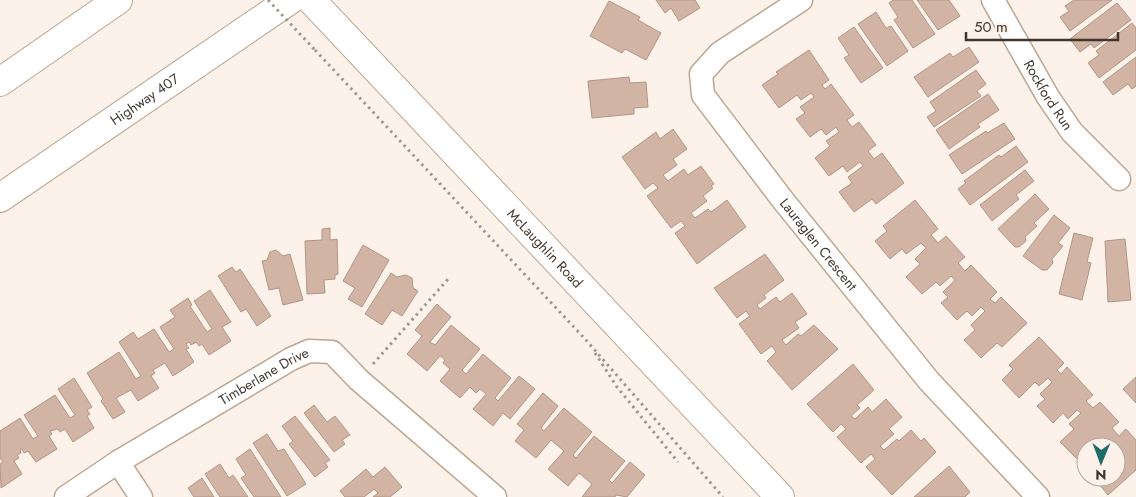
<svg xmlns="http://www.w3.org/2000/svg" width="1136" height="497" viewBox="0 0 1136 497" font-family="Jost,sans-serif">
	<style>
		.building { fill: #d2b4a4; stroke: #b39586 }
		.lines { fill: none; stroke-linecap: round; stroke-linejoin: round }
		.street-casing { stroke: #bda690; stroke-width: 25 }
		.secondary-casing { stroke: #bda690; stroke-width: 30 }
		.highway-casing { stroke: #bda690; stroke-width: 30 }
		.path { stroke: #a2978e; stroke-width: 3; stroke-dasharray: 2.5 4; stroke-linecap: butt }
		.street { stroke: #fff; stroke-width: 22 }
		.secondary { stroke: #fff; stroke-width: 28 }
		.highway { stroke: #fff; stroke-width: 28 }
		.path-bridge { stroke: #a2978e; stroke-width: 3; stroke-dasharray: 2.5 4; stroke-linecap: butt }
		.labels { text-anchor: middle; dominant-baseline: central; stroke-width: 4; stroke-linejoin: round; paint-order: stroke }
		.street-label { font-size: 14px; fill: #40362d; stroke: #fdf2e9 }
	</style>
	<rect width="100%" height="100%" fill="#fdf2e9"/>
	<g class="building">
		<polygon points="656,0 695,0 700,8 679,21 671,8 665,13"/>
		<polygon points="893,0 912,0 935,34 913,48 894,20 898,17 889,3"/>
		<polygon points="917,0 949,0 960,16 938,30"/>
		<polygon points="1074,0 1112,0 1070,31 1060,17 1069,11 1065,6"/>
		<polygon points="609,1 640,17 638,20 661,33 646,60 625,49 622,53 590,36"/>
		<polygon points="1117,3 1131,20 1094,48 1091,44 1080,52 1070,39"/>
		<polygon points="876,12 886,28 891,26 908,51 887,66 858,24"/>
		<polygon points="1132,23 1136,28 1136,50 1099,78 1088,63 1099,55 1096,51"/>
		<polygon points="854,27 883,68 861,83 844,58 849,55 838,38"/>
		<polygon points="969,47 979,62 928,97 914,77 950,53 953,57"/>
		<polygon points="809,50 829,80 822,85 825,89 831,84 854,115 847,120 852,127 859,122 876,145 868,151 874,159 882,153 904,183 876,204 872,199 854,212 839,192 852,183 848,177 863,166 860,162 847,172 843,166 829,176 815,158 830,146 826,141 839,132 836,127 826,135 821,129 810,137 796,119 805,113 800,107 814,97 811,93 801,100 797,95 779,108 762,85 778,74 776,72"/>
		<polygon points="1136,57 1136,86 1132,89 1128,84 1113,95 1103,82"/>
		<polygon points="976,70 986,84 977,91 981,96 934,127 927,117 936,111 930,102"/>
		<polygon points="629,77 630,83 646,82 648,107 634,108 634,114 592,118 588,81"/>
		<polygon points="988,94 999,110 978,124 980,127 949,149 936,130"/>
		<polygon points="1004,123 1015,139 962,174 949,155 986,131 987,133"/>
		<polygon points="673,129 687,149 673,159 677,165 663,175 668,181 684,169 688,175 701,166 714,184 711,186 713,188 703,196 707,201 691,213 695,218 708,209 711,212 727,200 746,227 697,264 675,233 685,226 681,221 671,228 647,196 658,188 653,183 645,189 622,157 656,132 660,139"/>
		<polygon points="1016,146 1028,162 970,205 958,189 966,183 964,181 999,155 1001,157"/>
		<polygon points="1025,170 1034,181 1016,195 1019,199 992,221 980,205"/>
		<polygon points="1035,194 1049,209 1034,223 1037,226 1025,237 1026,241 1019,247 1015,247 998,229"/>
		<polygon points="915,200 938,229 931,235 938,243 946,236 965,257 958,263 965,271 971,265 997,292 990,299 995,303 1001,297 1027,323 1002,347 997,343 981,358 964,340 975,330 971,325 985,311 981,307 972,316 967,311 957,320 941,303 948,297 943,292 955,280 951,276 940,286 936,282 922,294 906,277 920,264 915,259 926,248 921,243 906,254 902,249 890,259 875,241 887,231 883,226"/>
		<polygon points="1054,215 1070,228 1058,243 1063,246 1052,259 1053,263 1047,270 1042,270 1023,256"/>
		<polygon points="330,228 330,240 337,239 338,274 335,275 335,279 324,280 325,293 307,294 305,241 322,240 322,229"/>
		<polygon points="1074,233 1093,238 1087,262 1091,263 1082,300 1059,294"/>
		<polygon points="1125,239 1131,300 1108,302 1105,241"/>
		<polygon points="363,245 389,260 362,307 348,299 355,288 343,281"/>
		<polygon points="276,250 283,256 290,254 303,300 283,305 279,288 269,290 262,261 267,260 270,252"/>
		<polygon points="765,254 784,280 764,295 766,298 757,305 760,309 776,297 780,302 792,293 807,314 795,322 799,328 782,340 786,345 798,334 801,336 814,325 838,349 792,390 767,361 776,352 772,346 761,354 739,324 750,316 746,311 737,318 714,288"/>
		<polygon points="232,267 236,272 240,269 271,316 257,326 246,309 241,312 218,276"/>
		<polygon points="391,273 397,277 406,275 412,278 413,288 418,291 402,316 392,310 382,325 365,314"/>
		<polygon points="210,290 231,322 222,327 231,341 209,355 202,344 199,346 196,342 191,345 189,342 186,344 189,348 186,349 194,362 173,376 165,363 153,370 155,373 151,376 159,388 138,401 131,390 116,398 125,412 113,419 101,401 103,399 87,373 119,352 136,379 141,376 119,342 133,332 138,339 154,329 169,352 174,349 160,327 175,317 170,310 188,298 192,305 190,306 207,332 212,329 194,301"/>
		<polygon points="437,304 451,317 430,342 435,345 451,325 480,349 462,370 466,374 483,354 511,378 495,398 498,401 519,376 535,389 510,419 503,413 493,426 473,409 486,394 480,389 476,393 470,387 460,398 440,381 450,369 443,363 445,360 440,356 427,371 407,354 422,336 415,330"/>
		<polygon points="1039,337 1064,363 1057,370 1061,374 1067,367 1093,395 1086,401 1093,408 1100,402 1119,422 1112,428 1119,436 1126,429 1136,440 1136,470 1108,495 1093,477 1116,477 1116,447 1107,447 1110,444 1106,440 1099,447 1086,447 1086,450 1077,459 1060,442 1074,429 1069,424 1081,413 1077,410 1068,419 1063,413 1053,423 1037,406 1045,399 1040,394 1052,382 1048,378 1039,386 1035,382 1019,398 1002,380 1013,369 1009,365"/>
		<polygon points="853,364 874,390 857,405 860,408 851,416 855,419 868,407 872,412 886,399 902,417 889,429 894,434 880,446 884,450 897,439 899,441 911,430 921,441 924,438 936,452 892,495 866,467 875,459 871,454 861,463 837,437 846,429 841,424 833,432 807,404"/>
		<polygon points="1136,377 1136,403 1123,389"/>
		<polygon points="74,378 92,407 87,410 90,414 87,416 94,428 73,442 65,429 60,432 58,429 50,431 52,434 49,436 57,449 36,462 28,451 24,453 22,449 20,450 21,453 17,455 19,458 14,461 22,474 1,488 0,464 3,462 0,458 0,431 20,418 33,439 38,436 24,415 55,395 70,418 75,415 58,389"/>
		<polygon points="543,393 558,406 541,428 544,431 564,408 592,432 573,455 576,458 594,436 625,461 609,480 612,483 630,462 645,475 627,497 616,495 615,497 582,497 592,484 579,473 568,486 548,469 564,451 551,440 536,458 515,441 524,430 517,424"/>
		<polygon points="314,405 327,422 335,416 350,435 342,440 345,444 334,452 304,413"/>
		<polygon points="295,416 330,460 325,463 328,467 315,477 289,444 293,441 282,426"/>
		<polygon points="267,434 278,451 284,449 306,484 287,496 253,443"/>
		<polygon points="250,449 281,497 254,497 241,478 246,475 236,459"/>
		<polygon points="220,464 229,478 233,475 248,497 220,497 205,474"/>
		<polygon points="949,466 970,492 965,497 914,497"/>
		<polygon points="385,467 402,487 390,497 373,497 378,493 374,489 364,497 345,497 340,491 366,469 373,477"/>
		<polygon points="202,478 214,497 194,497 188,488"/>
	</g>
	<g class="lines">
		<defs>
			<g id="street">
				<path id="s1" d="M801,0L720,53L701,74L703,95L782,199L929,381L1038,497"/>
				<path id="s2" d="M993,0L1048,97L1072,132L1119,179"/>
				<polyline points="118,462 141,497"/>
				<path id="s3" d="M66,497L118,462L291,359L309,351L332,352L359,380L495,497"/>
			</g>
			<g id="secondary">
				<path id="s4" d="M311,0L780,497"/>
			</g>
			<g id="highway">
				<polyline points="0,82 118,0"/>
				<path id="s5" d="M0,198L290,0"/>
			</g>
		</defs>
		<use href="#street" class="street-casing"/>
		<use href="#secondary" class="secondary-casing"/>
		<use href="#highway" class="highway-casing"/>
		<g class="path">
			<polyline points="315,50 586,340 723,497"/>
			<polyline points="595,353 617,387 678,462"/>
			<polyline points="373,364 449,278"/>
		</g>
		<use href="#street" class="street"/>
		<use href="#secondary" class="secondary"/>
		<use href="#highway" class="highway"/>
		<polyline class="path-bridge" points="268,0 315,50"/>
	</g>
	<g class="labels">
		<g class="street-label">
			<text stroke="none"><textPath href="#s2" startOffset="110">Rockford Run</textPath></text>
			<text stroke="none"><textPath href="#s5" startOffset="175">Highway 407</textPath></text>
			<text stroke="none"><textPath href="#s1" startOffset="335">Lauraglen Crescent</textPath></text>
			<text stroke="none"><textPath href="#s4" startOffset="341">McLaughlin Road</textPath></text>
			<text stroke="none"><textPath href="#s3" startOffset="232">Timberlane Drive</textPath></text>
		</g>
	</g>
	<g transform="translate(1101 462) rotate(181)"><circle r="24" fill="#fdf2e9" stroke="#b1a79e"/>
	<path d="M0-4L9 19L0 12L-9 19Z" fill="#1f6b6a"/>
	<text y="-8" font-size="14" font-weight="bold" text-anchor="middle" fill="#40362d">N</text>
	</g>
	<path d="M966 32v8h152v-8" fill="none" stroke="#40362d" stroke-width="2.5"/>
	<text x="974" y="32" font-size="15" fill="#40362d" stroke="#fdf2e9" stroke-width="4" paint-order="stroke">50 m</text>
</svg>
